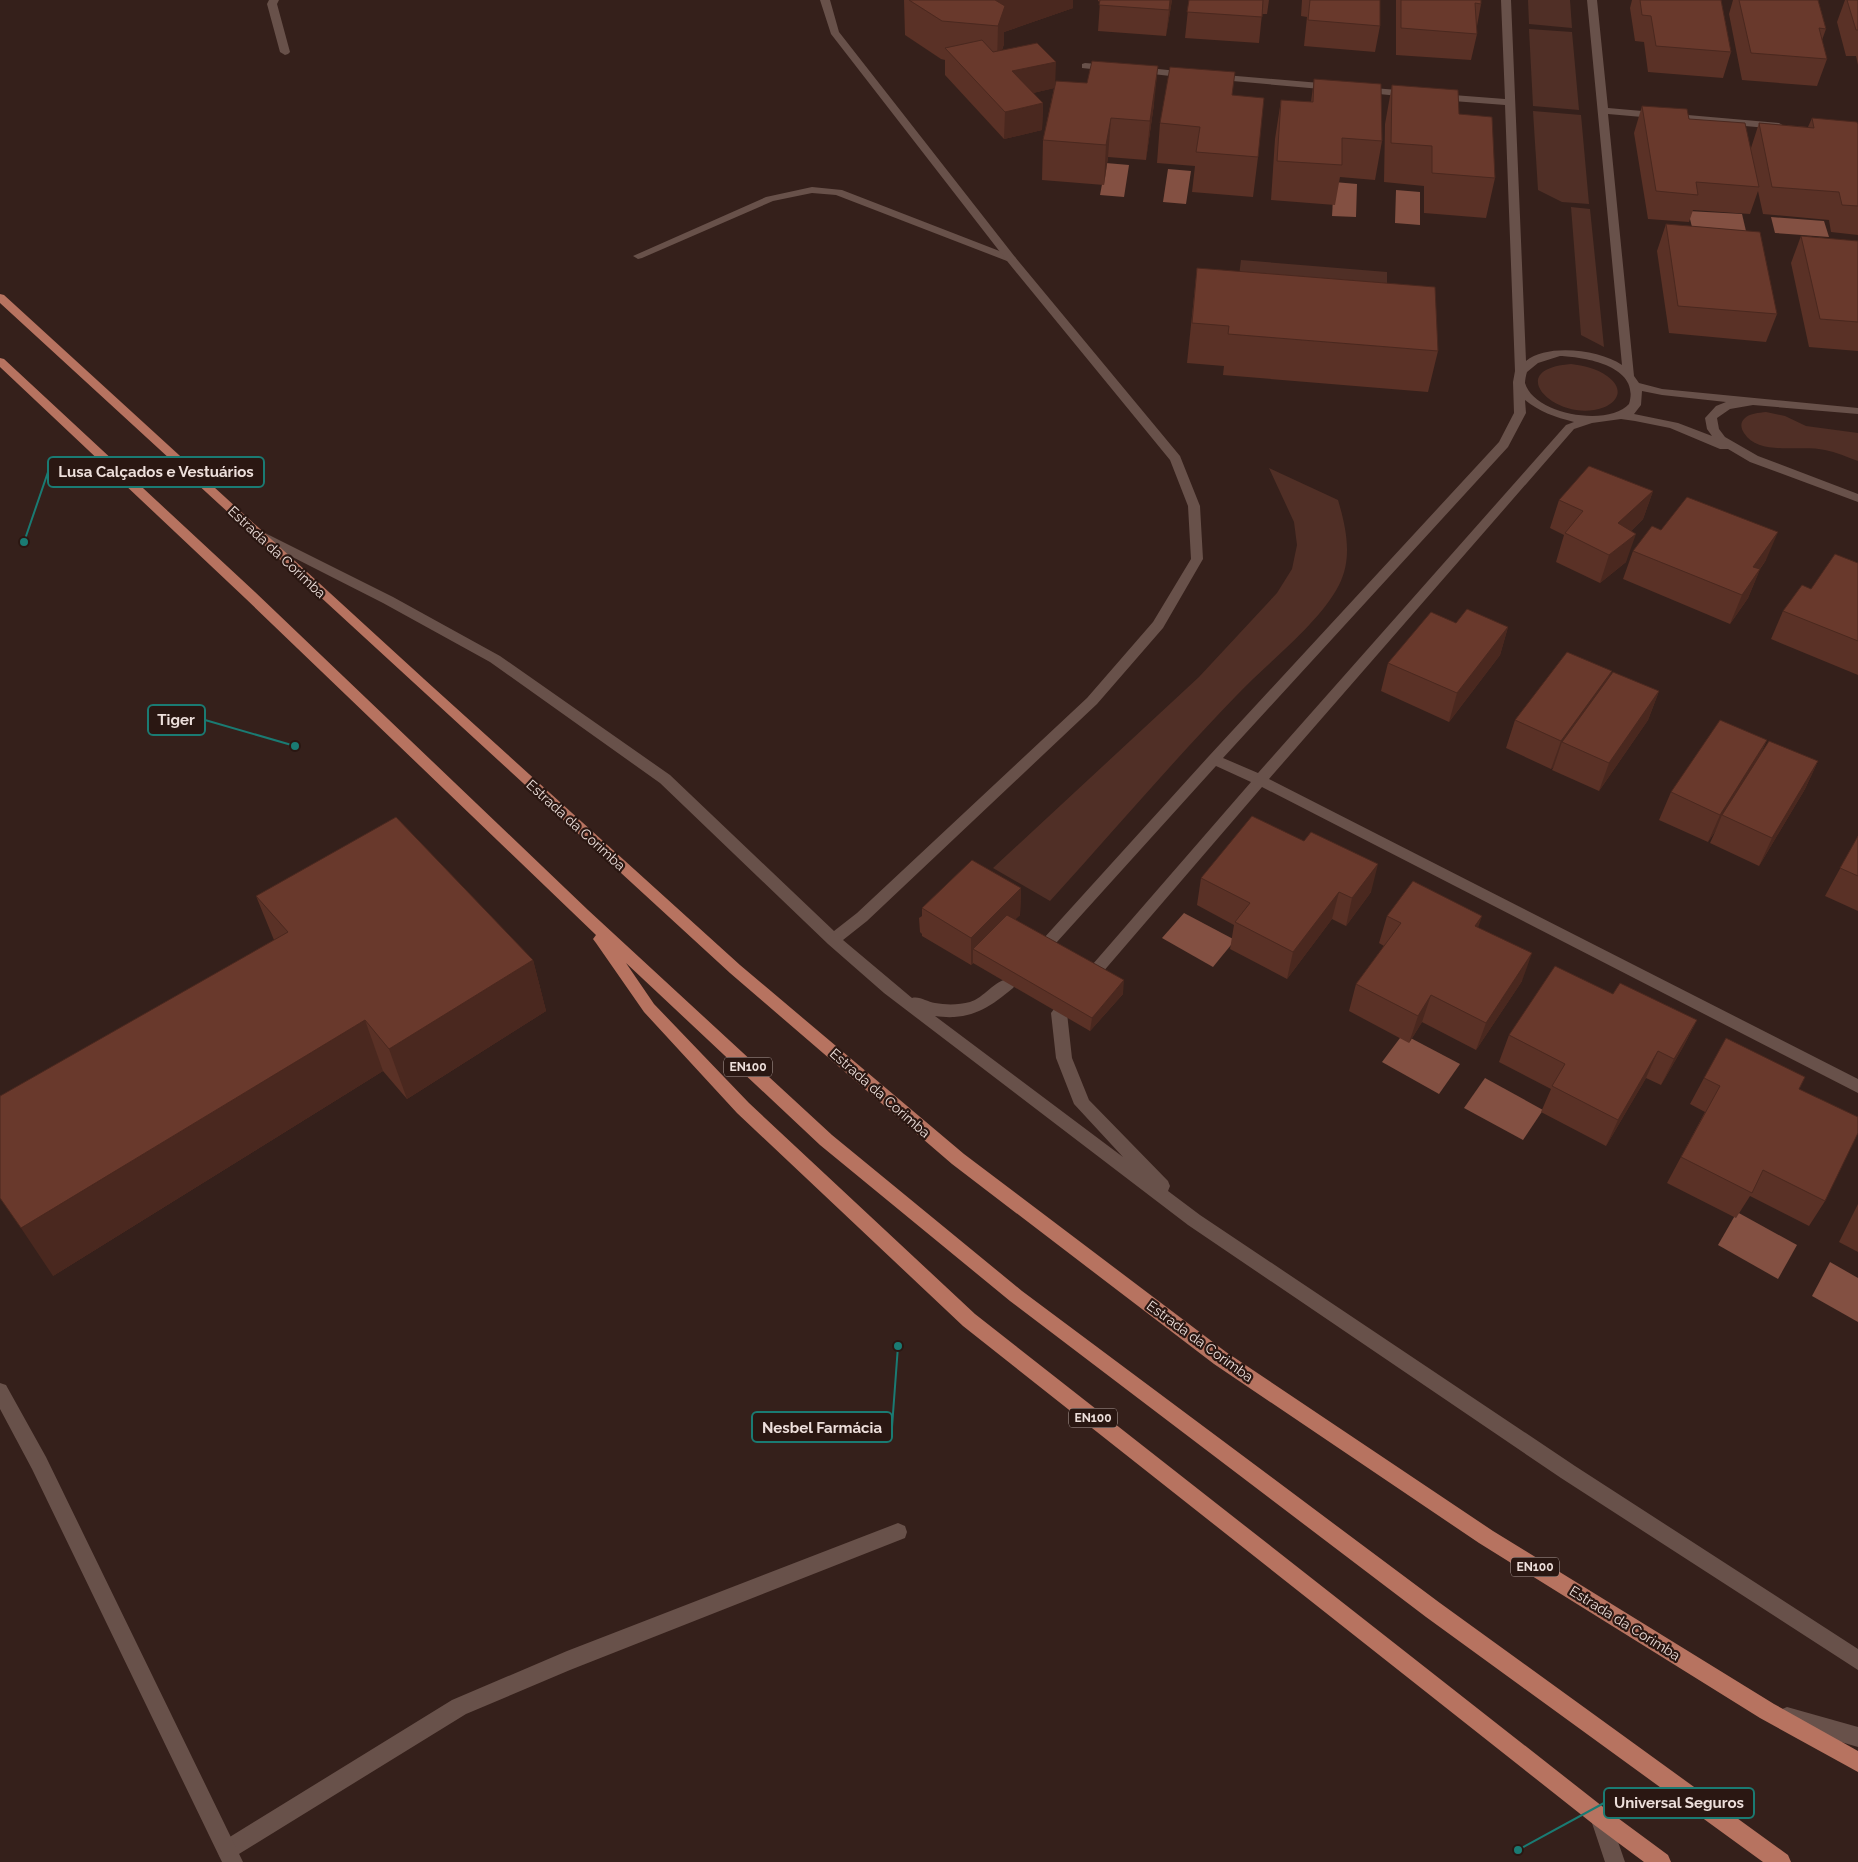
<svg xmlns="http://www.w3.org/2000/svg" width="1858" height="1862" viewBox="0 0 1858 1862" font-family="Raleway,sans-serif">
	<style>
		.green { fill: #502f26 }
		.water { fill: #835042 }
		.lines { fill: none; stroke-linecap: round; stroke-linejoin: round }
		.lane { fill: #68514a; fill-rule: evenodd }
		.street { fill: #68514a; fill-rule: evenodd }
		.primary { fill: #b77360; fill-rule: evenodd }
		.wall { fill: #5a3126 }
		.shaded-wall { fill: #4a281f }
		.building { fill: #69392c; stroke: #4a281f }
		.labels { text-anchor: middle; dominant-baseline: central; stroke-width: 4.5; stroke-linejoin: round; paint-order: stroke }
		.shield { fill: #2a1712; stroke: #b2a39f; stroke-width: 1 }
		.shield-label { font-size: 12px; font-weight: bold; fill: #eddfdb }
		.street-label { font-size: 14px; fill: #eddfdb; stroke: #2a1712 }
		.leader { fill: none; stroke: #1a7b73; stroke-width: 2 }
		.callout-dot { fill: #1a7b73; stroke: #2a1712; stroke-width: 2 }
		.callout { fill: #2a1712; stroke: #1a7b73; stroke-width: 2 }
		.callout-label { font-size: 15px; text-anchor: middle; font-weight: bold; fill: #eddfdb }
	</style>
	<rect width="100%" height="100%" fill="#35201b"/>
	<g class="green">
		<polygon points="1528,0 1570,0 1572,28 1529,24"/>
		<polygon points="1529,29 1572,32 1579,110 1533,106"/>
		<polygon points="1533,111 1581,115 1589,204 1562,202 1538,190"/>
		<polygon points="1571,207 1590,209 1604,347 1581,335"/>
		<polygon points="1241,260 1387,272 1387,305 1237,292"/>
		<path d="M1571,364C1584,366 1596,368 1607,376C1628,391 1615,407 1594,410C1551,417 1505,369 1571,364Z"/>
		<path d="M1766,412L1785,416L1806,426L1858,433V461C1847,457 1836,452 1825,450C1801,444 1759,457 1744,433C1741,428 1740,423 1744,419C1749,413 1759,413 1766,412Z"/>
		<path d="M1269,468L1338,500C1346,527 1353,558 1339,585C1319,624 1267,663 1236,696C1172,762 1112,833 1050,901L993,868L1199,677L1277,593L1292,569L1297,545L1294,522Z"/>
	</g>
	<g class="water">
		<polygon points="1106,163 1129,165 1124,197 1100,195"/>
		<polygon points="1168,169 1191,171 1186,204 1163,202"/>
		<polygon points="1334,182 1357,184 1356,217 1332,216"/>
		<polygon points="1396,190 1420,192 1420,225 1395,223"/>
		<polygon points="1688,211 1742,214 1746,231 1692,227"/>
		<polygon points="1771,217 1824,221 1829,237 1775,233"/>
		<polygon points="1184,913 1235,940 1213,967 1162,938"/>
		<polygon points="1403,1034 1460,1064 1439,1094 1382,1062"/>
		<polygon points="1485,1078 1543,1110 1523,1140 1464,1108"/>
		<polygon points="1737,1212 1797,1245 1778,1279 1718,1245"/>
		<polygon points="1830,1262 1858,1278 1858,1322 1812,1296"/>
	</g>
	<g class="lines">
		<g class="lane">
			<polygon points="269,0 279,0 277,4 290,52 288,54 285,55 280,52 267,4"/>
			<polygon points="812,187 842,190 1015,257 1016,259 1015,261 1007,261 836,195 812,193 773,201 642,258 638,259 633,256 766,197"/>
			<polygon points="898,1523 905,1526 907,1532 905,1538 570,1670 466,1714 234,1857 227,1860 220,1857 217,1850 220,1843 452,1700 567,1651"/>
		</g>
		<g class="street">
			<path d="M820,0H830L839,32L1015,257L1180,456L1200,506L1203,559L1163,628L1097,704L867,921L843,940L912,998C920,996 927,1002 935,1003C946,1005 959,1005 970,1002C985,998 998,975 1013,980L1016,984L1013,988C988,1009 969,1021 935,1016L1123,1157L1074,1104L1056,1058L1051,1013L1054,1009L1059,1007L1064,1009L1067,1013L1072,1058L1089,1100L1168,1181L1170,1186L1168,1191L1200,1215L1575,1466L1858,1649V1670L1561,1478L1188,1225L884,993L828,944L660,783L490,662L383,603L255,538L253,535L255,532H263L393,597L500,656L670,775L834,931L857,913L1087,698L1153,622L1191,559L1188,506L1170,460L1007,261L831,34Z"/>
			<path d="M1501,0H1511L1526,361C1548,343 1600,350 1622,365L1587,0H1597L1608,108L1779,123L1784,126L1779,129L1608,114L1634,376L1639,383L1662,389L1858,408V414L1753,405L1730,409L1717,418L1719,429L1725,437L1758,456L1858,494V502L1750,462L1728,449H1720L1670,428L1635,421L1621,419L1592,423L1574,429L1269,779L1858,1079V1093L1262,787L1096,980L1091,982L1086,980L1083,976L1086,972L1251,782L1216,766L1047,953L1042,955L1037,953L1034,949L1209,756L1499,442L1514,413L1513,382L1515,371L1505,105L1440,100L1435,97L1440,94L1505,99ZM1560,356C1585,357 1641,366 1629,404C1609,427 1534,415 1525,383C1525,380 1526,375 1527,372L1538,363ZM1642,391L1662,395L1726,402L1716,406L1705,418L1707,429L1712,436L1678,423L1634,414L1641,405ZM1525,400C1540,412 1555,417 1574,422L1566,425L1258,773L1223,758L1508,447L1526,413Z"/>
			<polygon points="1085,63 1110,65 1115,68 1110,71 1082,68 1082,64"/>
			<polygon points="1138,67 1188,72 1193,75 1188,78 1135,72 1133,70"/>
			<polygon points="1213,74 1332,84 1337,87 1332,90 1210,79 1208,77"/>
			<polygon points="1362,87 1409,91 1414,94 1409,97 1359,92 1357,90"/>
			<polygon points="0,1383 6,1385 46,1457 243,1862 222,1862 32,1469 0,1409"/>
			<polygon points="1787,1707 1858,1727 1858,1747 1780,1724 1777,1717 1780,1710"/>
			<polygon points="1600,1807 1607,1810 1625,1862 1605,1862 1590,1817 1593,1810"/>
		</g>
		<g class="primary">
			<polygon points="0,294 4,295 424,679 740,965 964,1154 1226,1352 1493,1531 1774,1704 1858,1751 1858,1772 1760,1718 1479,1543 1214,1364 952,1164 730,973 0,303"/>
			<polygon points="0,358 4,359 255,592 588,910 832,1135 1022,1291 1440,1603 1788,1855 1791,1862 1763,1862 1426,1617 1010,1301 820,1145 626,963 654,1004 749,1103 975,1314 1607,1810 1668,1855 1671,1862 1644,1862 1593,1824 963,1326 737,1113 644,1012 596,943 593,939 596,935 245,598 0,367"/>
		</g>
	</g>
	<g class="wall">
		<polygon points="904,0 1073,0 1073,8 1004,32 1004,44 1002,50 1055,86 1154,104 1146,160 1108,157 1104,185 1042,180 1043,140 1054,88 1033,93 1043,103 1042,130 1004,139 945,75 945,60 941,59 905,35"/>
		<polygon points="1098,0 1172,0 1166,36 1098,31 1100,2 1098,1"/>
		<polygon points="1189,0 1269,0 1267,14 1262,14 1259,43 1185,38"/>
		<polygon points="1302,0 1380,0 1380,26 1375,52 1304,46 1307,17 1301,16"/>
		<polygon points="1396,0 1481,0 1481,4 1477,26 1477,34 1471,60 1396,55"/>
		<polygon points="1632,0 1721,0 1731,52 1723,78 1648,72 1644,42 1635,41 1630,8"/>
		<polygon points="1733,0 1818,0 1826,29 1822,40 1827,59 1817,86 1742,80 1729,14"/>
		<polygon points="1845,0 1858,0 1858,65 1856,56 1846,56 1837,22"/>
		<polygon points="1314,79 1382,141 1375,180 1340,177 1335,205 1271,200 1275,139 1281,100 1311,102"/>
		<polygon points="1392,85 1459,114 1495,178 1486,218 1424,213 1424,186 1384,182 1385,124"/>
		<polygon points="1232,95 1258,157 1253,197 1192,192 1195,166 1157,163 1160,123"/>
		<polygon points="1642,106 1689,119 1751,148 1759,123 1808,127 1812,118 1858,124 1858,235 1831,232 1829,220 1763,214 1758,191 1750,214 1693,210 1689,222 1648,219 1634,133"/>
		<polygon points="1666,224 1777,314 1766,342 1669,333 1657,251"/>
		<polygon points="1801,236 1858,241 1858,351 1809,347 1791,263"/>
		<polygon points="1197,268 1438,351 1428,392 1223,375 1224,366 1187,363"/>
		<polygon points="1653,491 1643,519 1631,531 1626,562 1600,583 1556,562 1564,535 1550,528 1559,500"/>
		<polygon points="1633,551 1766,560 1760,569 1748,598 1730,624 1623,579"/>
		<polygon points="1858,563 1858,675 1771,639 1783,611 1811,589"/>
		<polygon points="1456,623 1508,627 1500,655 1449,722 1381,691 1388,663"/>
		<polygon points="1610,675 1659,691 1648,720 1599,791 1552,770 1554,766 1551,769 1506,748 1515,720"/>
		<polygon points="1767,740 1761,753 1818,761 1805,789 1759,866 1710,843 1716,830 1708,842 1659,820 1671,792"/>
		<polygon points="1858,836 1858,911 1825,896"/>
		<polygon points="1201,878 1371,892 1346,926 1332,919 1287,979 1230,949 1234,925 1197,905"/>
		<polygon points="1021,888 1020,915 1015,919 1123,994 1090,1031 973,963 971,965 922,936 922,934 920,932 919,918 922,916 922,908"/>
		<polygon points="256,896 533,960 546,1011 407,1099 383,1071 53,1276 274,940"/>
		<polygon points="1387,916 1478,928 1522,981 1476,1050 1422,1022 1409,1043 1349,1011 1356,984 1384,946 1379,943"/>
		<polygon points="1613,994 1697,1020 1683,1047 1661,1085 1646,1078 1606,1146 1541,1112 1551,1089 1499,1062 1509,1035"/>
		<polygon points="1704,1078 1799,1089 1825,1201 1809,1226 1750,1196 1736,1218 1667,1183 1705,1112 1690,1104"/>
		<polygon points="1858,1204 1858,1252 1839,1242"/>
	</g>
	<g class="shaded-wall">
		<polygon points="992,0 1073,0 1073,8 1004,32 1004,44 997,64 998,26"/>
		<polygon points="1170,0 1172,0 1166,36 1169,10"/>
		<polygon points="1056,62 1055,88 1011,98 1012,71"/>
		<polygon points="1158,66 1154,104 1146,160 1150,121"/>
		<polygon points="1043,103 1042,130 1004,139 1005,112"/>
		<polygon points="1111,118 1108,157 1104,185 1106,145"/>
		<polygon points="1653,491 1643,519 1609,552 1618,523"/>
		<polygon points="1778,532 1766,560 1741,595 1753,567"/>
		<polygon points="1636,534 1626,562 1600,583 1609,555"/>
		<polygon points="1760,569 1748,598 1730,624 1742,595"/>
		<polygon points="1508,627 1500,655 1449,722 1457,693"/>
		<polygon points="1612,671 1602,699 1562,742 1554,766 1551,769 1561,741"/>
		<polygon points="1659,691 1648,720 1599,791 1609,763"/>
		<polygon points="1767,740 1754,768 1722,815 1716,830 1708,842 1720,815"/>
		<polygon points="1818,761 1805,789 1759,866 1772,838"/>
		<polygon points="1378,864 1371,892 1346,926 1352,898"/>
		<polygon points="1021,888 1020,915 981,954 973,949 973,963 971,965 971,938"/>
		<polygon points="1339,892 1332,919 1287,979 1293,952"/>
		<polygon points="1482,916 1473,943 1475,926"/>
		<polygon points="1532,953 1522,981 1476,1050 1486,1023"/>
		<polygon points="533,960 546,1011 407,1099 389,1049"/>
		<polygon points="1124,980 1123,994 1090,1031 1092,1018"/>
		<polygon points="1431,995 1422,1022 1409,1043 1418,1016"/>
		<polygon points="365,1020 383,1071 53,1276 21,1228"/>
		<polygon points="1697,1020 1683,1047 1661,1085 1674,1059"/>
		<polygon points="1658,1051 1646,1078 1606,1146 1618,1120"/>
	</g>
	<g class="building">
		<polygon points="909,0 995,0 1005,6 998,26 942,21"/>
		<polygon points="1100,0 1170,0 1169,10 1099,5"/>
		<polygon points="1189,0 1263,0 1262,17 1187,12"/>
		<polygon points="1310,0 1380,0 1380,26 1308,20"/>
		<polygon points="1401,0 1481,0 1481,4 1475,3 1477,34 1401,28"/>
		<polygon points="1640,0 1721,0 1731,52 1656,46 1651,16 1642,15"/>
		<polygon points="1739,0 1818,0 1826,29 1819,28 1827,59 1751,53"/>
		<polygon points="1847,0 1858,0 1858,30 1856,30"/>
		<polygon points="982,40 993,52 1037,43 1056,62 1012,71 1043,103 1005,112 945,48"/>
		<polygon points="1092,61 1158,66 1150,121 1111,118 1106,145 1043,140 1056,81 1087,83"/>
		<polygon points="1170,67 1235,72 1232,95 1264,98 1258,157 1196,152 1200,127 1160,123"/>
		<polygon points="1314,79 1381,84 1382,141 1342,138 1342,165 1277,161 1281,100 1313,102"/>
		<polygon points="1392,85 1458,90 1459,114 1492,117 1495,178 1432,173 1432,146 1391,143"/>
		<polygon points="1642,106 1687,109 1689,119 1745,123 1759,187 1696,182 1698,195 1656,191"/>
		<polygon points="1812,118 1857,122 1858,124 1858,206 1842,205 1839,192 1772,187 1759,123 1814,128"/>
		<polygon points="1666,224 1760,232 1777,314 1678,306"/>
		<polygon points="1801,236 1858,241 1858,322 1820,319"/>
		<polygon points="1197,268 1435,287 1438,351 1228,334 1229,326 1192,323"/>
		<polygon points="1589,466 1653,491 1618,523 1636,534 1609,555 1565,533 1583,511 1559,500"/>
		<polygon points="1687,497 1778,532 1753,567 1760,569 1742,595 1633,551 1652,526 1661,530"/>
		<polygon points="1835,554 1858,563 1858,641 1783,611 1802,585 1811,589"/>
		<polygon points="1467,609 1508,627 1457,693 1388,663 1431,612 1456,623"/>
		<polygon points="1567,652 1612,671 1561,741 1515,720"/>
		<polygon points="1613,672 1659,691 1609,763 1562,742"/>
		<polygon points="1720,720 1767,740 1720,815 1671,792"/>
		<polygon points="1769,741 1818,761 1772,838 1722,815"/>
		<polygon points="1252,816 1304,841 1311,832 1378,864 1352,898 1339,892 1293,952 1235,922 1250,903 1201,878"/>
		<polygon points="396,817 533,960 389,1049 365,1020 21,1228 0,1198 0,1096 288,932 256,896"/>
		<polygon points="1858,836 1858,876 1840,868"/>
		<polygon points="972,860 1021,888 971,938 922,908"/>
		<polygon points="1413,881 1482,916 1475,926 1532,953 1486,1023 1431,995 1418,1016 1356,984 1401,923 1387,916"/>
		<polygon points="1007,915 1124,980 1092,1018 973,949"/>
		<polygon points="1555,966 1613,994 1620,983 1697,1020 1674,1059 1658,1051 1618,1120 1552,1086 1565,1064 1509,1035"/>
		<polygon points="1726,1038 1805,1077 1799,1089 1858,1117 1858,1133 1825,1201 1763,1170 1752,1193 1681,1157 1720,1086 1704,1078"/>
	</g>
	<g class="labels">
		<g class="shield">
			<rect x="724" y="1057.5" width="48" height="19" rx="4"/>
			<rect x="1069" y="1408.5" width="48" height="19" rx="4"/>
			<rect x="1511" y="1557.5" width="48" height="19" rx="4"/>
		</g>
		<g class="shield-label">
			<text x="748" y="1067">EN100</text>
			<text x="1093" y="1418">EN100</text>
			<text x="1535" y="1567">EN100</text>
		</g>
		<g class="street-label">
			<text transform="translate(277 552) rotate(43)">Estrada da Corimba</text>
			<text transform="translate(576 825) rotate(42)">Estrada da Corimba</text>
			<text transform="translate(880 1093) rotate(41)">Estrada da Corimba</text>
			<text transform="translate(1200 1341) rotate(36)">Estrada da Corimba</text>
			<text transform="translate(1625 1623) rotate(32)">Estrada da Corimba</text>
		</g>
	</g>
	<path class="leader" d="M24 542L48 472M295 746L205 720M898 1346L892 1427M1518 1850L1604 1803"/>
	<g class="callout-dot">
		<circle cx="24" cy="542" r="5"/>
		<circle cx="295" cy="746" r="5"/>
		<circle cx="898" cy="1346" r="5"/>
		<circle cx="1518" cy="1850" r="5"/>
	</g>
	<g class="callout">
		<rect x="48" y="457" width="216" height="30" rx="5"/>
		<rect x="148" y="705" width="57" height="30" rx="5"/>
		<rect x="752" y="1412" width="140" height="30" rx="5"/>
		<rect x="1604" y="1788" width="150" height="30" rx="5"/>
	</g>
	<g class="callout-label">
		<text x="156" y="477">Lusa Calçados e Vestuários</text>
		<text x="176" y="725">Tiger</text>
		<text x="822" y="1433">Nesbel Farmácia</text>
		<text x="1679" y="1808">Universal Seguros</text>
	</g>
</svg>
